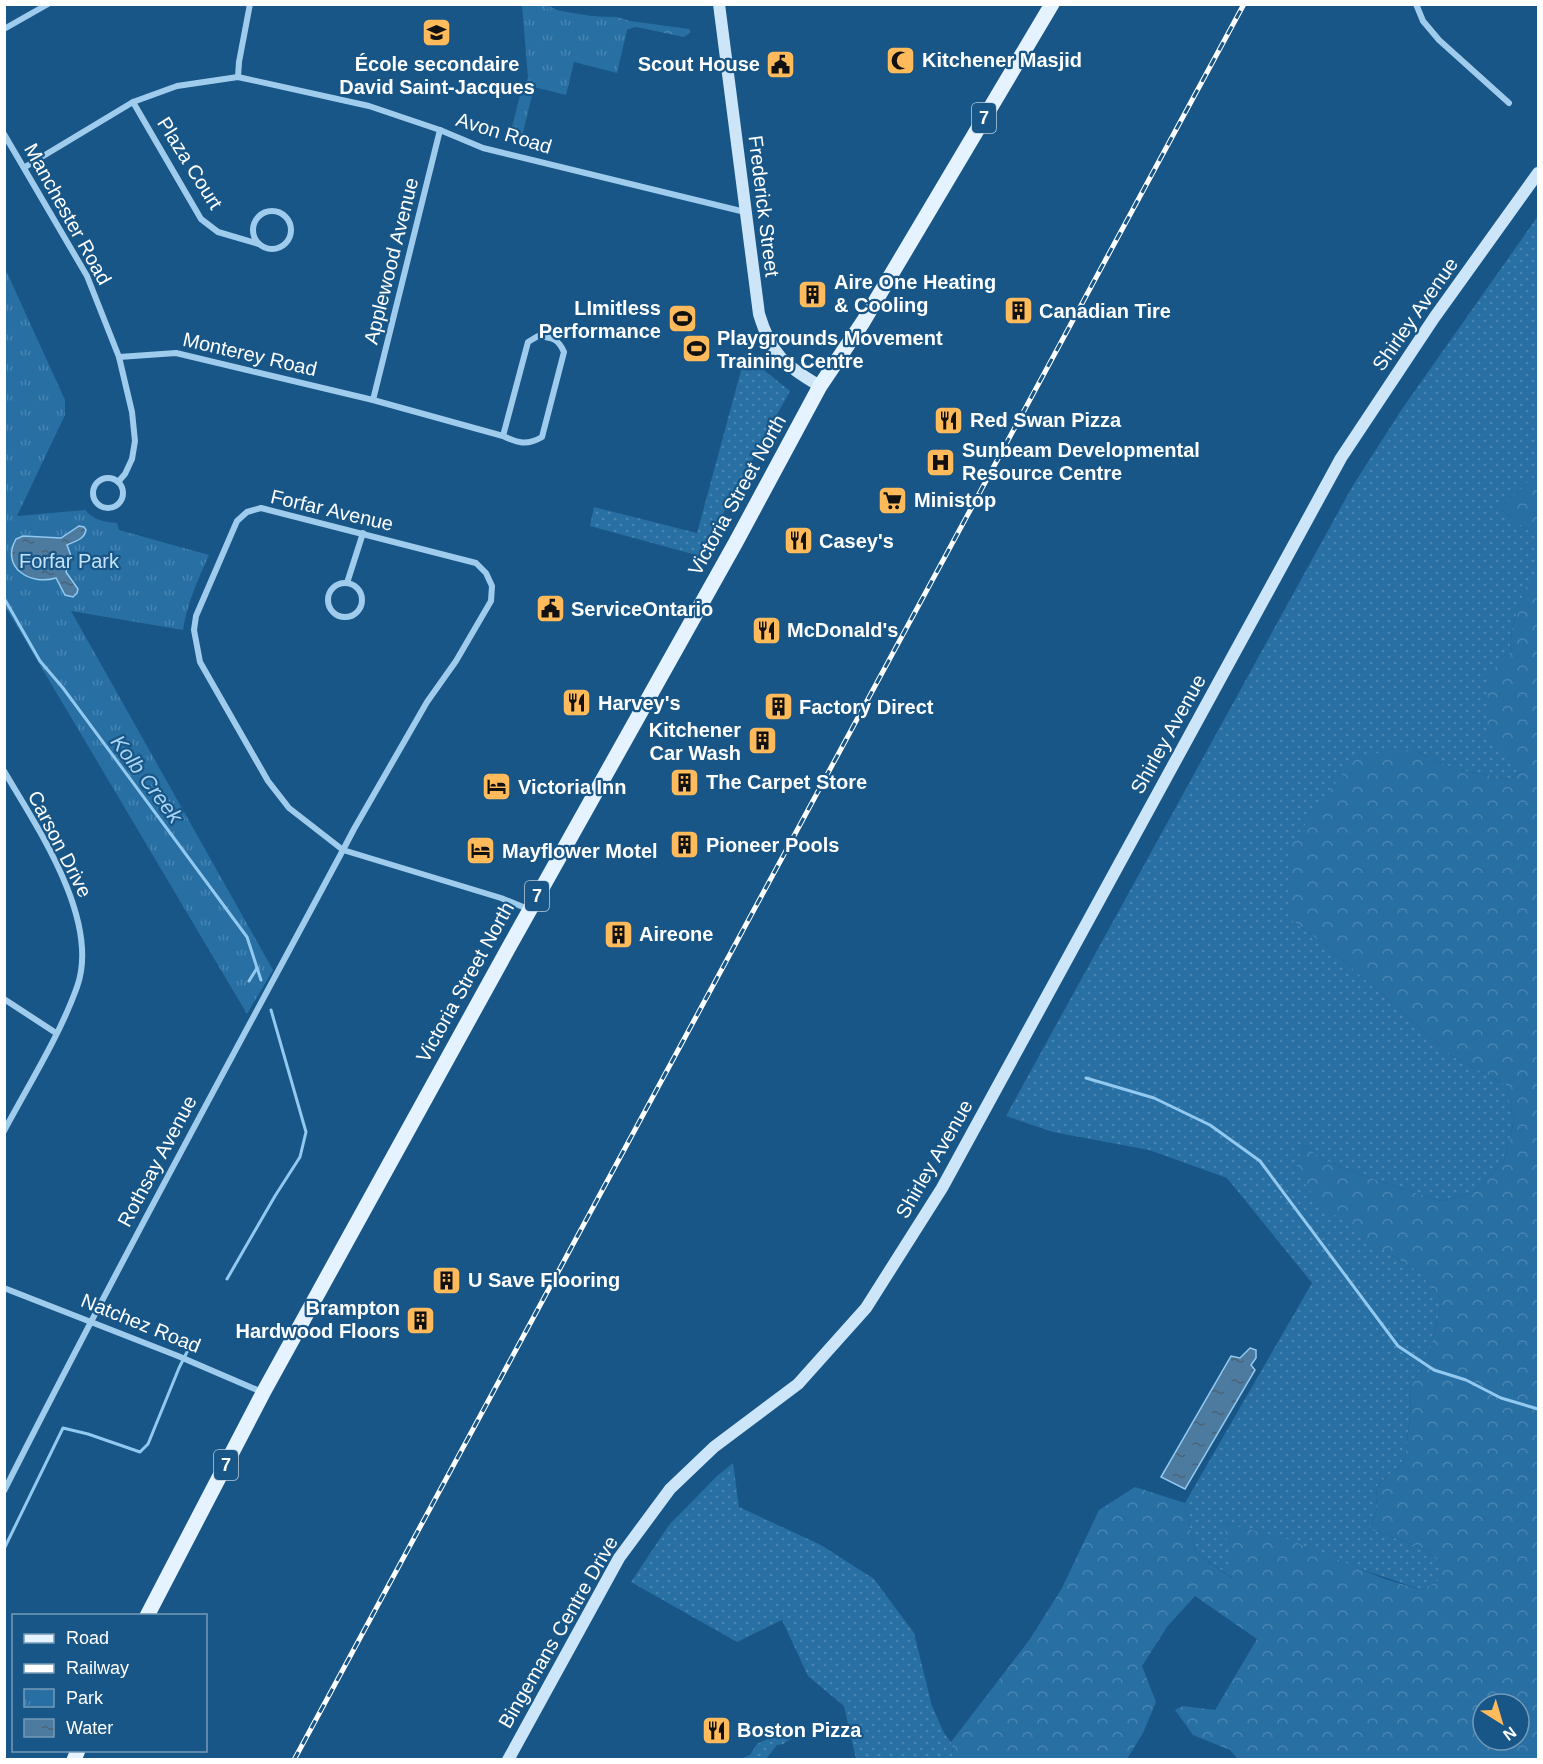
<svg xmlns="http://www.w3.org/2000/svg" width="1543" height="1764" viewBox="0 0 1543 1764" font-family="Arial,sans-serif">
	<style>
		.grass { fill: url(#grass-dots) }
		.forest { fill: url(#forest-crowns); fill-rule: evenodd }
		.park { fill: url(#park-tufts) }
		.water { fill: url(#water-ripples); stroke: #91c9f0; stroke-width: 1.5 }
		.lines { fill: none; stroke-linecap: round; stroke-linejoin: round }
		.stream { stroke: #91c9f0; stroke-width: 3 }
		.street { stroke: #9fcced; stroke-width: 6 }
		.secondary { stroke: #cce5f9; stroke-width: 12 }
		.primary { stroke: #e5f2ff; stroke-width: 15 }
		.rail-casing { stroke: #fff; stroke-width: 5 }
		.rail { stroke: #185687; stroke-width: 3; stroke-dasharray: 9; stroke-linecap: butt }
		.labels { text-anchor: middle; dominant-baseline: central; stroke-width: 4.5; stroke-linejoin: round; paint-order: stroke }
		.shield { fill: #185687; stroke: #baccdb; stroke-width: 1.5 }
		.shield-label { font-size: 18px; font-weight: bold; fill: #fff }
		.poi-label { font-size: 20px; font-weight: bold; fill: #fff; stroke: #185687; text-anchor: start }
		.street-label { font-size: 20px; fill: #fff; stroke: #185687 }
		.park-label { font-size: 20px; fill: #c4e3fa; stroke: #185687 }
		.water-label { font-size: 21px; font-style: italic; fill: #aad5f5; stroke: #185687 }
	</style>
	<defs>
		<pattern id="grass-dots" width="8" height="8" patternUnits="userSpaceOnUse" patternTransform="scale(1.5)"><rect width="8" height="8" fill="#286fa4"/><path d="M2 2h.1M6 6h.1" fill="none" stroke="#4885b2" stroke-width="1.8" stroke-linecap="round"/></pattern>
		<pattern id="forest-crowns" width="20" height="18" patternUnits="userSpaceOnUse" patternTransform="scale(1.5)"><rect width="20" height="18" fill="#286fa4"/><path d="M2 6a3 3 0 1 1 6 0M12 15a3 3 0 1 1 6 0" fill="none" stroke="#4885b2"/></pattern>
		<pattern id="park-tufts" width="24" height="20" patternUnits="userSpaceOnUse" patternTransform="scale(1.5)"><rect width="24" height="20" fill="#286fa4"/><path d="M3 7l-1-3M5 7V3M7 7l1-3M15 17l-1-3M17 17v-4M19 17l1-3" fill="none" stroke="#4885b2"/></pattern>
		<pattern id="water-ripples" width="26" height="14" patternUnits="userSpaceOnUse" patternTransform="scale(1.5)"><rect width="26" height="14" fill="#4d7a9f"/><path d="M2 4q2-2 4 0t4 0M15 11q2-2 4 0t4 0" fill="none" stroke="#4c6376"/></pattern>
	</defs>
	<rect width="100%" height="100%" fill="#185687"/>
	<g class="grass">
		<polygon points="1538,216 1538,475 1529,481 1500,509 1538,538 1538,580 1528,581 1512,627 1510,654 1524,770 1510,779 1454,769 1414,750 1288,917 1330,949 1452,1056 1506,1085 1514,1121 1504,1161 1473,1193 1441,1201 1373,1179 1322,1159 1304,1145 1295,1170 1374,1244 1419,1272 1442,1300 1429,1355 1411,1386 1410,1417 1405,1457 1398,1469 1388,1475 1377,1486 1376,1513 1370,1529 1427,1550 1439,1562 1439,1580 1422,1590 1225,1523 1234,1579 1195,1552 1185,1503 1312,1283 1227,1178 1149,1150 1053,1132 1006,1116 1352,487 1402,409"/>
		<polygon points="746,352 753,353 765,371 790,391 700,556 590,526 594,507 697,533"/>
		<polygon points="733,1463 739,1507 821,1545 874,1579 914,1633 932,1706 944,1733 951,1742 954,1759 856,1759 844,1706 808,1676 782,1620 737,1642 631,1582 669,1525 717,1476"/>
		<polygon points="791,1727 792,1738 783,1744 777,1745 766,1759 740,1759 750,1755 757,1744"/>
	</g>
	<g class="forest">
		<polygon points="527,5 547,5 557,10 583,16 617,17 630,21 689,29 691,32 684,37 636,27 618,32"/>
		<polygon points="1538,475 1538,538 1500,509 1529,481"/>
		<path d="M1528,580H1538V1759H1238L1230,1750L1193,1735L1175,1710L1183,1706L1215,1710L1257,1639L1195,1596L1167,1627L1142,1666L1156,1702L1143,1733L1127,1759H954L951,1742L1030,1639L1062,1588L1099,1510L1135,1487L1185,1503L1195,1552L1233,1579L1224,1523L1287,1539L1385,1579L1422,1590L1439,1580V1562L1427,1550L1370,1529L1376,1513L1377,1486L1388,1475L1398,1469L1405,1457L1410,1417L1411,1386L1429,1355L1442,1300L1419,1272L1374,1244L1320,1204L1295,1170L1304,1145L1322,1159L1373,1179L1441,1201L1473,1193L1504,1161L1514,1121L1506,1085L1452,1056L1330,949L1288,917V848L1356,755L1414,750L1454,769L1510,779L1524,770L1486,735L1488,674L1510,653L1512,627ZM1483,1704H1519V1740H1483Z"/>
	</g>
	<g class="park">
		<polygon points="522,5 629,22 617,73 574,62 566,95 534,87 521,141 509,139 521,91 528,78"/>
		<path d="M4,266L65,400V415L17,516L85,510C94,520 104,522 117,523L119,530L209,555C198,580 187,603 183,630L71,611L273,970L247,1014L5,606Z"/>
	</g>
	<g class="water">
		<path d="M79,526L84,527L86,530C84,540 75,541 67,545L71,556L66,572L78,589L77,593L73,597L65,595L56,578C30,586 0,567 16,539L23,536L61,538Z"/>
		<polygon points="1250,1348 1256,1350 1256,1358 1251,1365 1255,1370 1185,1489 1161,1477 1231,1356 1240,1358"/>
	</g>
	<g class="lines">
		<g class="stream">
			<polyline points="4,598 40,661 63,688 247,937 261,980"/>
			<polyline points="249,981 257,968"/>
			<polyline points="1086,1078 1154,1098 1210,1125 1260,1161 1398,1346 1434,1370 1466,1380 1501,1398 1538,1409"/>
			<polyline points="227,1279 275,1196 300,1157 306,1132 271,1010"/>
			<polyline points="4,1549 63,1428 88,1434 140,1452 148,1444 179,1368 193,1340"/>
		</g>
		<g class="street">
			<polyline points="1416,4 1423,21 1439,40 1509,103"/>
			<polyline points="4,29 48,4"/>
			<polyline points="238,77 239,62 250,4"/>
			<polyline points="133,102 201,219 218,232 259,244"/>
			<polyline points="4,134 87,276 119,357 132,412 135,441 132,459 125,474 118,482"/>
			<polyline points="25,167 133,102 177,86 238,77 369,106 440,130 483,148 745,212"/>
			<circle cx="272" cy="230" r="19"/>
			<path d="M119,357L176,353L373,400L503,436C518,443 527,446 542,437L564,352C558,338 552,338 538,336L528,342L503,436"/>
			<polyline points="373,400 440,130"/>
			<circle cx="108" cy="493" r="15"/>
			<polyline points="347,583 363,533"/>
			<circle cx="345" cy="600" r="17"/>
			<path d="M4,771C37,827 101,921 77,987C60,1035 28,1086 4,1131"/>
			<polyline points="4,999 56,1033"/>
			<polyline points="4,1288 178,1356 262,1392"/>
			<path d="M4,1491C113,1275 229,1063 343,850L354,829L427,702L456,661L491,601L492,586L486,573L476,563L261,508L247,512L237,521L196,616L194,630L200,662L268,781L289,808L343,850L501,898L528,909"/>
		</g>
		<g class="secondary">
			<path d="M719,4L759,314C771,354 785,366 820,386"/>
			<polyline points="508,1760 619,1558 670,1489 714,1447 798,1384 866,1308 942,1188 1341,458 1434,318 1538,173"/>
		</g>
		<g class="primary">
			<polyline points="147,1616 263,1393 509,947 736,542 820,386 863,322 1052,4"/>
			<polyline points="74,1760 78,1750"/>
		</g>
		<defs>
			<polyline id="rail" points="294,1760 1244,4"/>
		</defs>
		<use href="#rail" class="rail-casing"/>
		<use href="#rail" class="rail"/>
	</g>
	<defs>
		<symbol id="school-square" viewBox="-11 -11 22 22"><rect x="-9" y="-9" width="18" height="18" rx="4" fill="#ffbb5b" stroke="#185687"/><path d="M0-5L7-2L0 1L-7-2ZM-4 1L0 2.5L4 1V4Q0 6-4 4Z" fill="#111"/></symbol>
		<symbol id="mosque-square" viewBox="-11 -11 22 22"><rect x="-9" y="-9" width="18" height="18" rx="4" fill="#ffbb5b" stroke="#185687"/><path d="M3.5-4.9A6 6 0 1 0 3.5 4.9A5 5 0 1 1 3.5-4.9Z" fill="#111"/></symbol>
		<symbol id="civic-square" viewBox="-11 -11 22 22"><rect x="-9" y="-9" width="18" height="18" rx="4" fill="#ffbb5b" stroke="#185687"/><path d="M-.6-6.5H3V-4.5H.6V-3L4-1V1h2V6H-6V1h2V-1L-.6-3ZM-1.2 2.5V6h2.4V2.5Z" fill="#111"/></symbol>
		<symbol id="building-square" viewBox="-11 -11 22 22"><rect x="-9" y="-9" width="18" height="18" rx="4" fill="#ffbb5b" stroke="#185687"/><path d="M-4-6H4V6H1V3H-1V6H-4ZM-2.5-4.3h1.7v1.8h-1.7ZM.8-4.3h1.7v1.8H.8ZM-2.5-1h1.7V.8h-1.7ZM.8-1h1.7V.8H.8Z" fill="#111"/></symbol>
		<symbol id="stadium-square" viewBox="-11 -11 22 22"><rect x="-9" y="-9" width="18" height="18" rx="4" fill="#ffbb5b" stroke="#185687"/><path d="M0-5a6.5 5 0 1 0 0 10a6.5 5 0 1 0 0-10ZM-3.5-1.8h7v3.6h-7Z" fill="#111"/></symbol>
		<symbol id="restaurant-square" viewBox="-11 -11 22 22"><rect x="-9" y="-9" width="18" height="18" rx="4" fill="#ffbb5b" stroke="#185687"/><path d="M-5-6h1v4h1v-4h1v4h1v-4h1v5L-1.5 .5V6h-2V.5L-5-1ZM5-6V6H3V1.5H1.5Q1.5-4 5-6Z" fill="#111"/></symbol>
		<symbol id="hospital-square" viewBox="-11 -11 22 22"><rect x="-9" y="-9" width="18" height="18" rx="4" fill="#ffbb5b" stroke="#185687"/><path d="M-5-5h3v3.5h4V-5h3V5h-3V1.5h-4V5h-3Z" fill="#111"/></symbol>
		<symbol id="supermarket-square" viewBox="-11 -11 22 22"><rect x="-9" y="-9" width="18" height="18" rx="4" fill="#ffbb5b" stroke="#185687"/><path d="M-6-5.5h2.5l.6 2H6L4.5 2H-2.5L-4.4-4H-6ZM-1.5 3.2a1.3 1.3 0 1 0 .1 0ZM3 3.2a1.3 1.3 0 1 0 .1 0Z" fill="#111"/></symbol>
		<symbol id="hotel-square" viewBox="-11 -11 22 22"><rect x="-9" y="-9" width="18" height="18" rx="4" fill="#ffbb5b" stroke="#185687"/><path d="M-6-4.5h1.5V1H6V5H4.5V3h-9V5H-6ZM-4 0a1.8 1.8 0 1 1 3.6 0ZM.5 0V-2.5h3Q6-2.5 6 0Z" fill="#111"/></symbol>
	</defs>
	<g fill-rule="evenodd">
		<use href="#school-square" x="420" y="16" width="33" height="33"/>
		<use href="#mosque-square" x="884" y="44" width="33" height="33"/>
		<use href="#civic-square" x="764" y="48" width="33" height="33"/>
		<use href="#building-square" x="796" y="278" width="33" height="33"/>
		<use href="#building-square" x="1002" y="294" width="33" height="33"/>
		<use href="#stadium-square" x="666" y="302" width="33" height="33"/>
		<use href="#stadium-square" x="680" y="332" width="33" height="33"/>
		<use href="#restaurant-square" x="932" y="404" width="33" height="33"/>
		<use href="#hospital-square" x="924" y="446" width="33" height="33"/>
		<use href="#supermarket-square" x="876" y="484" width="33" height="33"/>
		<use href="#restaurant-square" x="782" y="524" width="33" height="33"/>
		<use href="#civic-square" x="534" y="592" width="33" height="33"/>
		<use href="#restaurant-square" x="750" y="614" width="33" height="33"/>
		<use href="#restaurant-square" x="560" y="686" width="33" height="33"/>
		<use href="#building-square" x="762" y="690" width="33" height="33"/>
		<use href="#building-square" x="746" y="724" width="33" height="33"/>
		<use href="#building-square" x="668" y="766" width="33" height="33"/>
		<use href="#hotel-square" x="480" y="770" width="33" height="33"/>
		<use href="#building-square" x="668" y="828" width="33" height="33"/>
		<use href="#hotel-square" x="464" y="834" width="33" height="33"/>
		<use href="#building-square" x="602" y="918" width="33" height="33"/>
		<use href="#building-square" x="430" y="1264" width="33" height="33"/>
		<use href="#building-square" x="404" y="1304" width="33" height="33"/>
		<use href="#restaurant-square" x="700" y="1714" width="33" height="33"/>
	</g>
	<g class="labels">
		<g class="shield">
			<rect x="972" y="103" width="24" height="30" rx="4.5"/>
			<rect x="525" y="881" width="24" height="30" rx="4.5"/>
			<rect x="214" y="1450" width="24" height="30" rx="4.5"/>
		</g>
		<g class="shield-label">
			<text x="984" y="118">7</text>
			<text x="537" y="896">7</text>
			<text x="226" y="1465">7</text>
		</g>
		<g class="poi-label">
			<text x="922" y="60">Kitchener Masjid</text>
			<text x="437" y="64" text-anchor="middle">École secondaire<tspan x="437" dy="23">David Saint-Jacques</tspan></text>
			<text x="760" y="64" text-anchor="end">Scout House</text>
			<text x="834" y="282">Aire One Heating<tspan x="834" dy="23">&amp; Cooling</tspan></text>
			<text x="661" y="308" text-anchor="end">LImitless<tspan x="661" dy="23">Performance</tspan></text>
			<text x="1039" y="311">Canadian Tire</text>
			<text x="717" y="338">Playgrounds Movement<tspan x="717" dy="23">Training Centre</tspan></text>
			<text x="970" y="420">Red Swan Pizza</text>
			<text x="962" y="450">Sunbeam Developmental<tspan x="962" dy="23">Resource Centre</tspan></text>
			<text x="914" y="500">Ministop</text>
			<text x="819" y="541">Casey's</text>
			<text x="571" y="609">ServiceOntario</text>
			<text x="787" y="630">McDonald's</text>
			<text x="598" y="703">Harvey's</text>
			<text x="799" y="707">Factory Direct</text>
			<text x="741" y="730" text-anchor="end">Kitchener<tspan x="741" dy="23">Car Wash</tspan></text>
			<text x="706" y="782">The Carpet Store</text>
			<text x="518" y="787">Victoria Inn</text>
			<text x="706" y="845">Pioneer Pools</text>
			<text x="502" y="851">Mayflower Motel</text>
			<text x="639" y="934">Aireone</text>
			<text x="468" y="1280">U Save Flooring</text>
			<text x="400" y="1308" text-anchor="end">Brampton<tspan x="400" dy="23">Hardwood Floors</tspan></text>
			<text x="737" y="1730">Boston Pizza</text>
		</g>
		<g class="street-label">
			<text transform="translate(504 133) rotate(17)">Avon Road</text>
			<text transform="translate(190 163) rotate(58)">Plaza Court</text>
			<text transform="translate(764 206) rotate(83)">Frederick Street</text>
			<text transform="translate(68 214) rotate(61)">Manchester Road</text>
			<text transform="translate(391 261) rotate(-76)">Applewood Avenue</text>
			<text transform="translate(1415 314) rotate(-55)">Shirley Avenue</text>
			<text transform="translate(250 354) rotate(13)">Monterey Road</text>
			<text transform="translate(737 495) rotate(-61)">Victoria Street North</text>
			<text transform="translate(332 510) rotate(13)">Forfar Avenue</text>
			<text transform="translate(1168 734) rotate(-61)">Shirley Avenue</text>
			<text transform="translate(60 844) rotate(63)">Carson Drive</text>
			<text transform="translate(465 982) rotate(-61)">Victoria Street North</text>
			<text transform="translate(934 1159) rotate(-60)">Shirley Avenue</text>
			<text transform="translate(157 1161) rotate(-62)">Rothsay Avenue</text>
			<text transform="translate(141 1323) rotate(22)">Natchez Road</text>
			<text transform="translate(558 1632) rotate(-60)">Bingemans Centre Drive</text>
		</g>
		<g class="park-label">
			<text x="69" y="561">Forfar Park</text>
		</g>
		<g class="water-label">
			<text transform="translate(147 779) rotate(53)">Kolb Creek</text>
		</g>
	</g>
	<rect width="1543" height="1764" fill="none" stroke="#ffffff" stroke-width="12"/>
	<rect x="12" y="1614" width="195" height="138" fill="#185687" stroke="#749ab7" stroke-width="1.5"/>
	<rect x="24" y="1634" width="30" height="9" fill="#e5f2ff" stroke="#749ab7" stroke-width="1.5"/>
	<text x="66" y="1644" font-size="18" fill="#ffffff">Road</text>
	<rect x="24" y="1664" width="30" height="9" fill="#ffffff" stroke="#749ab7" stroke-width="1.5"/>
	<text x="66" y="1674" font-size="18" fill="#ffffff">Railway</text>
	<rect x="24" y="1689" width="30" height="18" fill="url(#park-tufts)" stroke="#749ab7" stroke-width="1.5"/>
	<text x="66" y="1704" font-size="18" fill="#ffffff">Park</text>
	<rect x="24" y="1719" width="30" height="18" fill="url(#water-ripples)" stroke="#749ab7" stroke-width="1.5"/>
	<text x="66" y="1734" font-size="18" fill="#ffffff">Water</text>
	<g transform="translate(1501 1722) rotate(143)"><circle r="28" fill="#185687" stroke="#749ab7" stroke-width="1.5"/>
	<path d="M0-4.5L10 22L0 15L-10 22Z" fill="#ffbb5b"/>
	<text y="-9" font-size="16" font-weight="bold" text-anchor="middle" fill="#ffffff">N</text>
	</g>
</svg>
